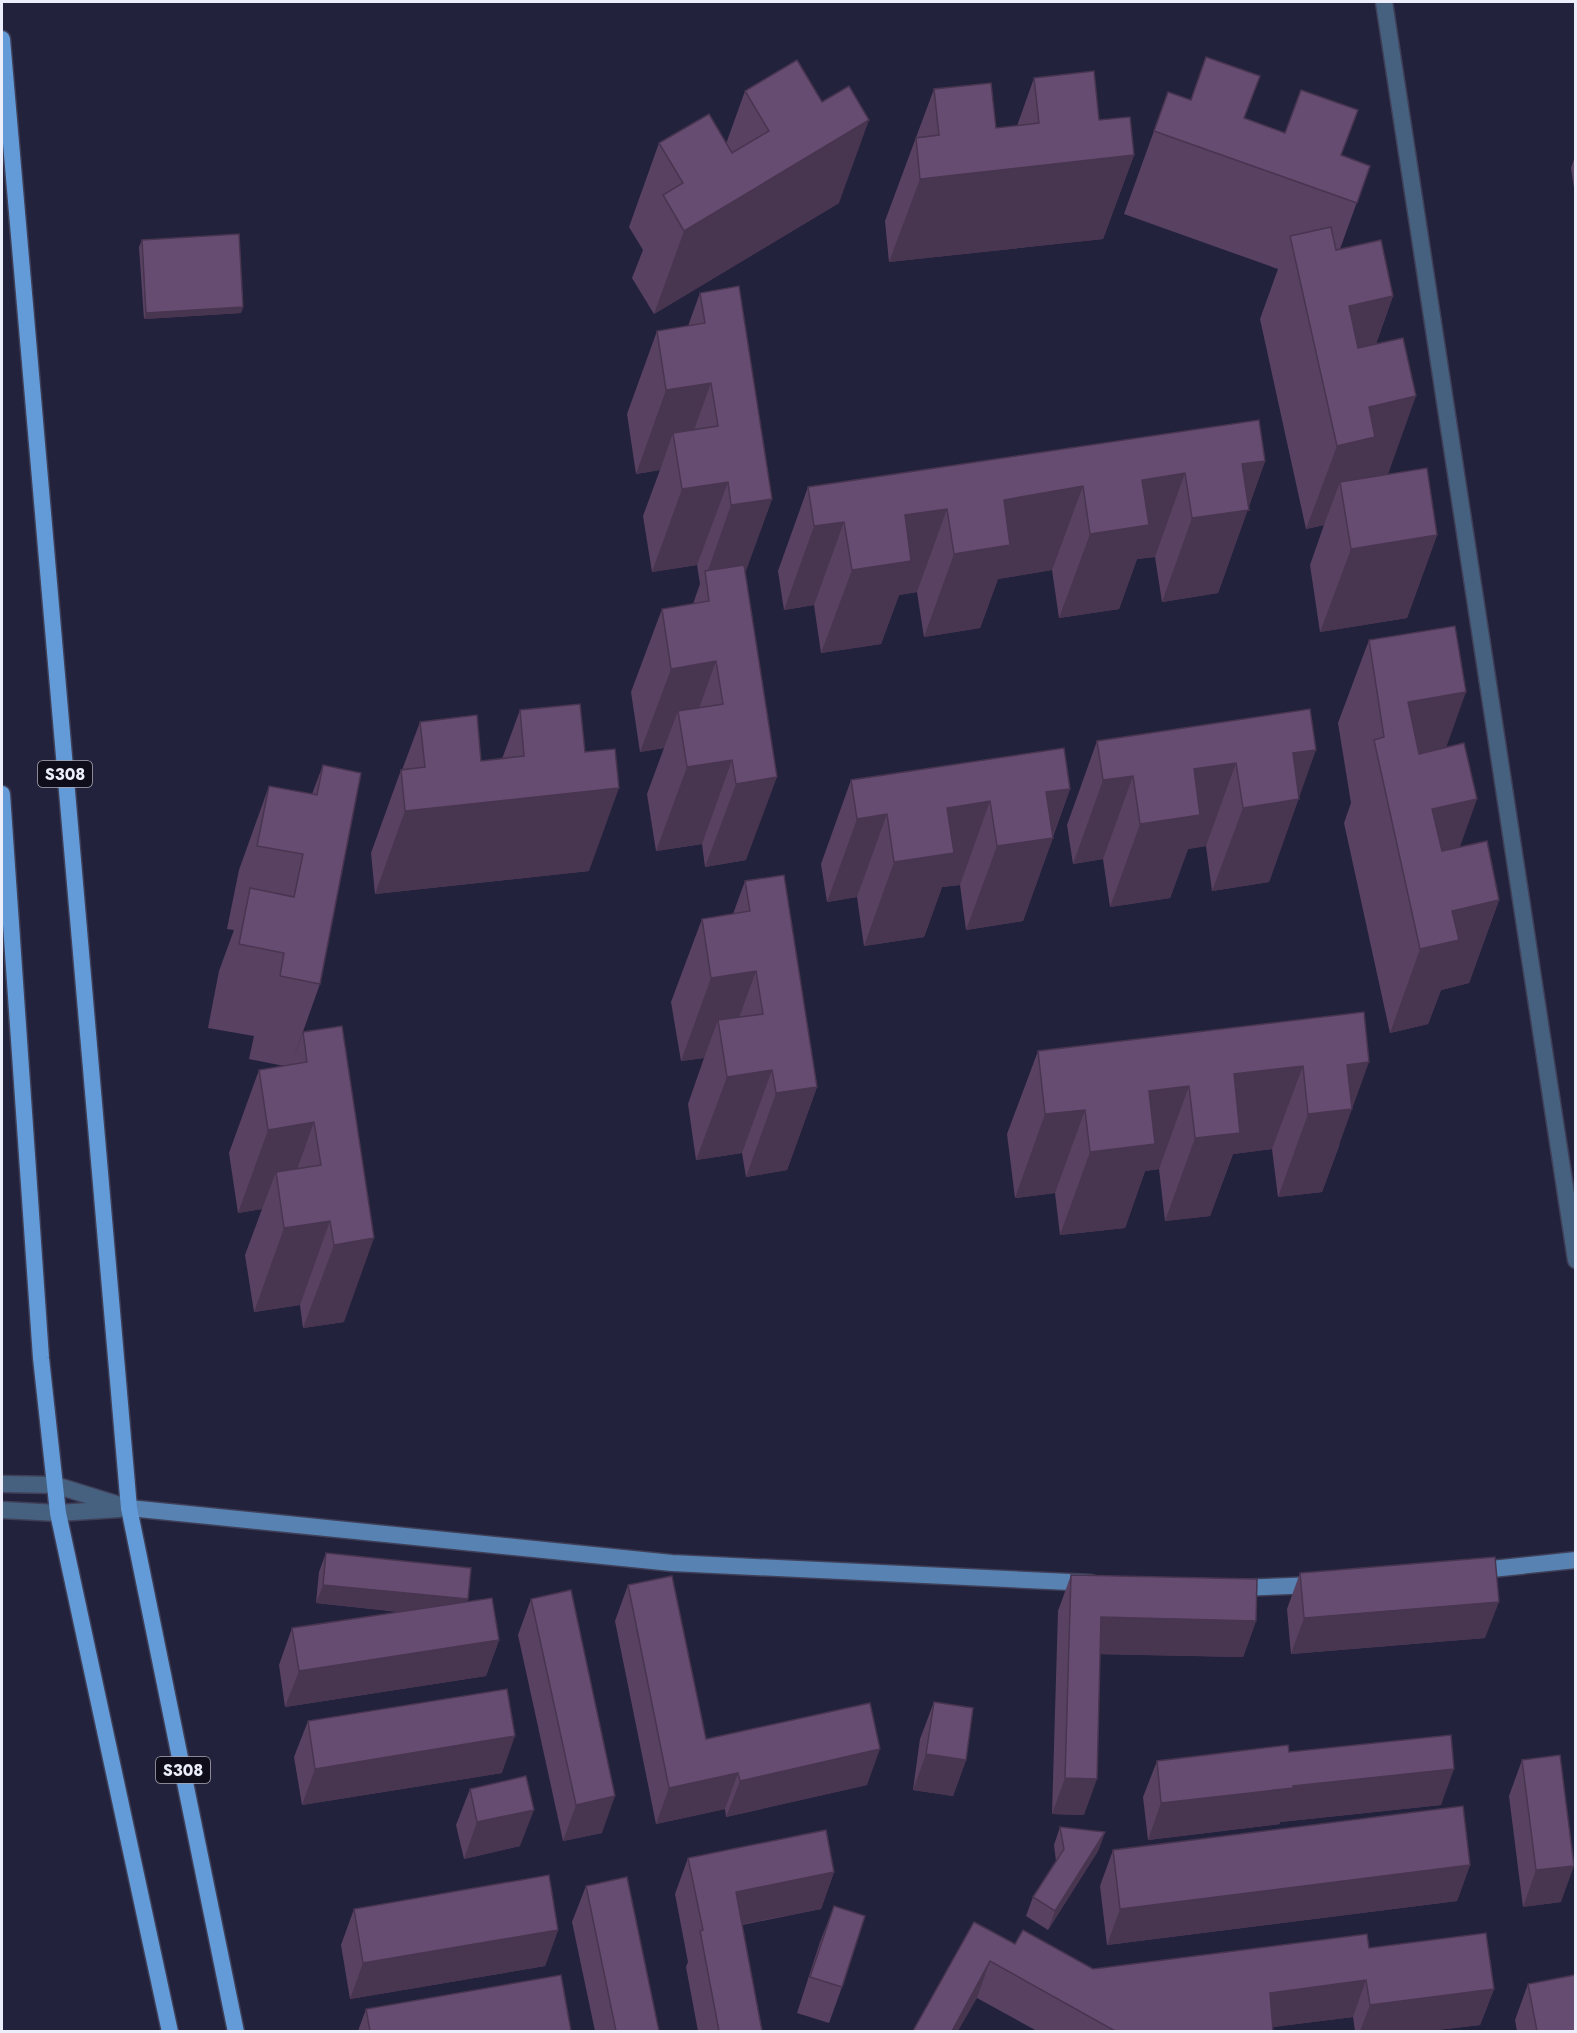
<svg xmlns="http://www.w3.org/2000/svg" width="1577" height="2033" viewBox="0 0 1577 2033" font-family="Jost,sans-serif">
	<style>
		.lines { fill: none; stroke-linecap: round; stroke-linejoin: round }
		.tertiary-casing { stroke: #3f3f58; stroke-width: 19 }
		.secondary-casing { stroke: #3f3f58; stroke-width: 19 }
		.primary-casing { stroke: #3f3f58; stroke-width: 19 }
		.tertiary { stroke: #46617f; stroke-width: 16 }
		.secondary { stroke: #5782b2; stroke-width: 16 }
		.primary { stroke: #639bd9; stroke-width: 16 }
		.wall { fill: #594162 }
		.shaded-wall { fill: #483550 }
		.building { fill: #674c72; stroke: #483550; stroke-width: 1.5 }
		.labels { text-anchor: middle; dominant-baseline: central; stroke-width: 4.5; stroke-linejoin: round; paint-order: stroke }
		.shield { fill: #0e0d19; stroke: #aaaab8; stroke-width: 1.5 }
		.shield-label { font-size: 16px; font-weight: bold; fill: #edeefc }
	</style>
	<rect width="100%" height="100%" fill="#23223d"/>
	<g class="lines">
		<defs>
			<g id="tertiary">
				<polyline points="1384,2 1576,1260"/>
				<polyline points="2,1484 55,1485 129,1508"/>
				<polyline points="2,1510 58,1513 119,1509"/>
			</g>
			<g id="secondary">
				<polyline points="129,1508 672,1563 1091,1583"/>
				<polyline points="1473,1571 1576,1560"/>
				<polyline points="1237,1588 1316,1585"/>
			</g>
			<g id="primary">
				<polyline points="2,39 129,1508 236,2032"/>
				<polyline points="2,794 41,1358 58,1513 170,2032"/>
			</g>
		</defs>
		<use href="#tertiary" class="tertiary-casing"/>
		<use href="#secondary" class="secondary-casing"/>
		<use href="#primary" class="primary-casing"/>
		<use href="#tertiary" class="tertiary"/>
		<use href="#secondary" class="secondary"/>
		<use href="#primary" class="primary"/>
	</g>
	<g class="wall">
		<polygon points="1034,78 1099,120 1134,155 1103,239 889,262 885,221 934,89 996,128 1017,126"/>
		<polygon points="745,91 839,203 654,314 632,278 643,250 629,227 659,143 726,144"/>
		<polygon points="1168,92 1245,118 1370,166 1340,249 1393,296 1376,344 1388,474 1437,535 1407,618 1320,632 1310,565 1324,525 1306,529 1260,319 1278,269 1124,214"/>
		<polygon points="1575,156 1575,195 1571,168"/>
		<polygon points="142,240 243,307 241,313 144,319 139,247"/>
		<polygon points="700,293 772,499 745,572 746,860 705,867 702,844 656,851 647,794 664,748 640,752 631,692 662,609 693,604 700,584 697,565 652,572 643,516 660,470 636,474 627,414 657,331 688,326"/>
		<polygon points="1265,461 1218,593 1162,602 1155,557 1137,559 1119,609 1059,618 1052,570 998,579 980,628 924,637 917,592 899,595 881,644 821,653 814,605 784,610 778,571 808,487"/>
		<polygon points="1369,640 1446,748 1459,847 1499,900 1469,983 1441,990 1428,1024 1390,1033 1344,823 1351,803 1338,723"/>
		<polygon points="1310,709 1299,797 1269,882 1212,891 1206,846 1188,849 1170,898 1110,907 1103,859 1073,864 1067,825 1097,741"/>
		<polygon points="520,710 589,871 375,894 371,853 401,770 402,770 420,722 481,761 502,759"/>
		<polygon points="323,765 320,984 291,1065 303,1032 342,1026 344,1322 303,1328 300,1305 254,1312 245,1255 262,1209 238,1213 229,1153 259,1070 284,1066 249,1059 254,1036 208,1028 219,971 234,930 227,929 239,870 269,786 312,794"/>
		<polygon points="851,780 1070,789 1023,921 966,930 960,885 942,887 924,937 864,946 857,897 827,902 821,864"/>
		<polygon points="745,881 817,1087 787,1170 746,1177 742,1153 696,1160 688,1104 704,1058 681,1061 671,1002 702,919 733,914"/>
		<polygon points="1364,1012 1339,1146 1322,1192 1278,1197 1272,1149 1233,1154 1210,1216 1165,1221 1159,1169 1145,1171 1125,1228 1060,1235 1055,1193 1015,1198 1007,1134 1038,1051"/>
		<polygon points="326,1553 468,1599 467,1601 499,1640 486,1676 285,1707 279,1665 292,1628 399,1612 316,1603 319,1572"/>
		<polygon points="1300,1573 1485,1638 1291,1654 1287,1609"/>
		<polygon points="1071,1575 1256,1621 1243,1657 1100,1654 1084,1815 1052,1814 1058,1611"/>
		<polygon points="628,1585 706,1739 867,1785 726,1817 725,1809 656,1824 615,1621"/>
		<polygon points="531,1599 602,1833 563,1841 518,1635"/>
		<polygon points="934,1702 966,1760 953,1796 913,1790 920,1739"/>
		<polygon points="308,1721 502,1773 302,1805 294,1757"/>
		<polygon points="1289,1752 1441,1805 1280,1822 1280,1824 1148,1840 1143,1797 1157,1761"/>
		<polygon points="1522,1760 1561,1902 1523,1907 1509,1796"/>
		<polygon points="470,1789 520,1846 464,1859 456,1825"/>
		<polygon points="1060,1827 1105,1832 1098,1851 1048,1930 1026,1916 1033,1897 1056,1861 1054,1845"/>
		<polygon points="1113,1850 1470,1865 1457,1901 1107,1945 1100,1886"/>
		<polygon points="688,1858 834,1872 821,1909 742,1925 762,2031 698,2031 686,1967 688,1962 675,1894"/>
		<polygon points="586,1886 659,2031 595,2031 572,1922"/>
		<polygon points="834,1906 842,1987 829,2023 797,2013 820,1942"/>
		<polygon points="354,1909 558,1930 545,1966 350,1999 341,1945"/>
		<polygon points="974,1922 1015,1944 1093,1969 1369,1948 1494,1989 1480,2025 1429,2031 1355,2031 1353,2017 1272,2027 1273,2031 1037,2031 977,1998"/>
		<polygon points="1528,1984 1575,2031 1517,2031 1515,2020"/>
		<polygon points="366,2009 571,2031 358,2031"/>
	</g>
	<g class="shaded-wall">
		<polygon points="869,120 839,203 654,314 684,231"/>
		<polygon points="1134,155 1103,239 889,262 920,179"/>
		<polygon points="1393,296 1363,379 1349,306"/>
		<polygon points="243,307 241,313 144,319 146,313"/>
		<polygon points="711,383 681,466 673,433 660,470 636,474 666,390"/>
		<polygon points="1416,396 1386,480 1340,482 1324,525 1306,529 1337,446 1369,407"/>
		<polygon points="1265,461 1218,593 1162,602 1192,518 1242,464"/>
		<polygon points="1185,473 1155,557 1137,559 1119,609 1059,618 1090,534 1142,480"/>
		<polygon points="728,482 697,565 652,572 682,489"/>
		<polygon points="1083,486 1052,570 998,579 980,628 924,637 954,554 1004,500"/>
		<polygon points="772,499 742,582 706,576 731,505"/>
		<polygon points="947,509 917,592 899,595 881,644 821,653 852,570 905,515"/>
		<polygon points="844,522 814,605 784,610 814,526"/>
		<polygon points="1437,535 1407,618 1320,632 1351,549"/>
		<polygon points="716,661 686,745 678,711 664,748 640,752 671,669"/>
		<polygon points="1466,692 1436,776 1384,784 1408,702"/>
		<polygon points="1316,750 1269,882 1212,891 1243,808 1293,753"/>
		<polygon points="732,760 702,844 656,851 687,767"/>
		<polygon points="1236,763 1206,846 1188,849 1170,898 1110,907 1140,824 1194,769"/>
		<polygon points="1133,776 1103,859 1073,864 1103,780"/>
		<polygon points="777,777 746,860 705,867 736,784"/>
		<polygon points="619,788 589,871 375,894 405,811"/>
		<polygon points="1070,789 1052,838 1053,838 1023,921 966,930 997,846 1046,792"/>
		<polygon points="1477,799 1447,883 1432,809"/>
		<polygon points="990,801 960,885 942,887 924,937 864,946 894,862 947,808"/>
		<polygon points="887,814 857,897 827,902 857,819"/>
		<polygon points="1499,900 1469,983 1441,990 1428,1024 1390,1033 1420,949 1452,911"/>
		<polygon points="756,971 726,1054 718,1020 704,1058 681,1061 711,978"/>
		<polygon points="1369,1062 1322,1192 1278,1197 1308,1114 1347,1065"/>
		<polygon points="1303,1066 1272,1149 1233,1154 1210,1216 1165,1221 1195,1138 1234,1074"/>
		<polygon points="772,1070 742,1153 696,1160 727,1077"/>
		<polygon points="1189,1086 1159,1169 1145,1171 1125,1228 1060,1235 1090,1152 1149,1091"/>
		<polygon points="817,1087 787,1170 746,1177 776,1093"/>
		<polygon points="1085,1110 1055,1193 1015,1198 1045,1114"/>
		<polygon points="314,1122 284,1206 276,1172 262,1209 238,1213 268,1130"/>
		<polygon points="330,1221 300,1305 254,1312 284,1228"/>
		<polygon points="374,1238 344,1322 303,1328 334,1245"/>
		<polygon points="323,1585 468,1599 461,1618 316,1603"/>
		<polygon points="1499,1602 1485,1638 1291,1654 1304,1618"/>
		<polygon points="1101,1617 1256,1621 1243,1657 1088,1654"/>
		<polygon points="499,1640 486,1676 285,1707 299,1671"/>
		<polygon points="515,1736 502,1773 302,1805 315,1769"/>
		<polygon points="880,1749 867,1785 726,1817 740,1781"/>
		<polygon points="926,1754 966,1760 953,1796 913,1790"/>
		<polygon points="1454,1769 1441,1805 1280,1822 1280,1824 1148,1840 1161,1803 1293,1786"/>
		<polygon points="738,1773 725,1809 656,1824 669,1788"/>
		<polygon points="1065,1778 1097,1779 1084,1815 1052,1814"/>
		<polygon points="615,1796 602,1833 563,1841 576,1805"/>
		<polygon points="534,1810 520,1846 464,1859 477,1822"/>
		<polygon points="1105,1832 1098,1851 1048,1930 1055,1911"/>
		<polygon points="1470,1865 1457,1901 1107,1945 1120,1909"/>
		<polygon points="1574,1866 1561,1902 1523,1907 1536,1870"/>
		<polygon points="834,1872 821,1909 722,1928 736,1892"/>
		<polygon points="558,1930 545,1966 350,1999 363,1963"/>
		<polygon points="990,1961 977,1998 958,2031 952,2031"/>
		<polygon points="1366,1980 1353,2017 1257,2029 1270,1993"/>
		<polygon points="1494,1989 1480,2025 1429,2031 1360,2031 1370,2005"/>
	</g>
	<g class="building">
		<polygon points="1206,57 1260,76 1244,118 1285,133 1301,90 1358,110 1341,155 1370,166 1357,203 1154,131 1168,92 1191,100"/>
		<polygon points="797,60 822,102 849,86 869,120 684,231 663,195 683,183 659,143 709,114 732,153 769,131 745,91"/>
		<polygon points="1094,71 1099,120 1130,117 1134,155 920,179 916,138 939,135 934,89 991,83 996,128 1039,123 1034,78"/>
		<polygon points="1331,227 1336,250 1381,240 1393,296 1349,306 1358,348 1403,338 1416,396 1369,407 1375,437 1337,446 1290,236"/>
		<polygon points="239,234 243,307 146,313 142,240"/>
		<polygon points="739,286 772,499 731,505 728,482 682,489 673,433 718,426 711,383 666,390 657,331 705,323 700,293"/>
		<polygon points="1259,420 1265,461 1242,464 1249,510 1192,518 1185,473 1142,480 1149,525 1090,534 1083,486 1004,500 1010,545 954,554 947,509 905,515 911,561 852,570 844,522 814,526 808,487"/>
		<polygon points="1427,468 1437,535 1351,549 1340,482"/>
		<polygon points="744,565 777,777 736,784 732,760 687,767 678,711 723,704 716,661 671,669 662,609 709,601 705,571"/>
		<polygon points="1455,626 1466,692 1408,702 1419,754 1464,743 1477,799 1432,809 1442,851 1487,841 1499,900 1452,911 1459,940 1420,949 1374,740 1384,737 1369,640"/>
		<polygon points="580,704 585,752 615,749 619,788 405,811 401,770 425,767 420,722 477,715 481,761 524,756 520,710"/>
		<polygon points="1310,709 1316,750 1293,753 1299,799 1243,808 1236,763 1194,769 1200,815 1140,824 1133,776 1103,780 1097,741"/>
		<polygon points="1064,748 1070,789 1046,792 1053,838 997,846 990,801 947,808 954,853 894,862 887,814 857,819 851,780"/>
		<polygon points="323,765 361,773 320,984 280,976 284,953 239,944 250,888 294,897 303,854 257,846 269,786 317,795"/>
		<polygon points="784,875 817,1087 776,1093 772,1070 727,1077 718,1020 763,1014 756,971 711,978 702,919 750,911 745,881"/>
		<polygon points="1364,1012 1369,1062 1347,1065 1352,1109 1308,1114 1303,1066 1234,1074 1240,1133 1195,1138 1189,1086 1149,1091 1155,1144 1090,1152 1085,1110 1045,1114 1038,1051"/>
		<polygon points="342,1026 374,1238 334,1245 330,1221 284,1228 276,1172 321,1165 314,1122 268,1130 259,1070 307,1062 303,1032"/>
		<polygon points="326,1553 471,1568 468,1599 323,1585"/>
		<polygon points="1495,1557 1499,1602 1304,1618 1300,1573"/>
		<polygon points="1071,1575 1257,1579 1256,1621 1101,1617 1097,1779 1065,1778"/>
		<polygon points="672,1576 706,1739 870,1703 880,1749 740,1781 738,1773 669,1788 628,1585"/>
		<polygon points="571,1590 615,1796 576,1805 531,1599"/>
		<polygon points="492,1598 499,1640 299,1671 292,1628"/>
		<polygon points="507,1689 515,1736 315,1769 308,1721"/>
		<polygon points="934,1702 973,1708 966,1760 926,1754"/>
		<polygon points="1451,1735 1454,1769 1293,1786 1293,1788 1161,1803 1157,1761 1288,1745 1289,1752"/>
		<polygon points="1560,1755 1574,1866 1536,1870 1522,1760"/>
		<polygon points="526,1776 534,1810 477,1822 470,1789"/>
		<polygon points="1463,1806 1470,1865 1120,1909 1113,1850"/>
		<polygon points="1060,1827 1105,1832 1055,1911 1033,1897 1064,1849"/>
		<polygon points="826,1830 834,1872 736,1892 762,2031 719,2031 700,1931 703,1930 688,1858"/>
		<polygon points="549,1875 558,1930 363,1963 354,1909"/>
		<polygon points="627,1877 659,2031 616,2031 586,1886"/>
		<polygon points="834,1906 865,1916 842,1987 810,1977"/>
		<polygon points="974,1922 1015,1944 1023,1930 1093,1969 1367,1934 1369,1948 1486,1933 1494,1989 1370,2005 1366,1980 1270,1993 1273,2031 1115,2031 990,1961 952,2031 913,2031"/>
		<polygon points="561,1975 571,2031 370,2031 366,2009"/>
		<polygon points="1575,1975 1575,2031 1537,2031 1528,1984"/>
	</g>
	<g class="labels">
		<g class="shield">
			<rect x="38" y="761" width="54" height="26" rx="4.5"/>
			<rect x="156" y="1757" width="54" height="26" rx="4.5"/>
		</g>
		<g class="shield-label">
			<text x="65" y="774">S308</text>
			<text x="183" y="1770">S308</text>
		</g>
	</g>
	<rect width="1577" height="2033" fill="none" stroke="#edeefc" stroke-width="6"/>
</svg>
